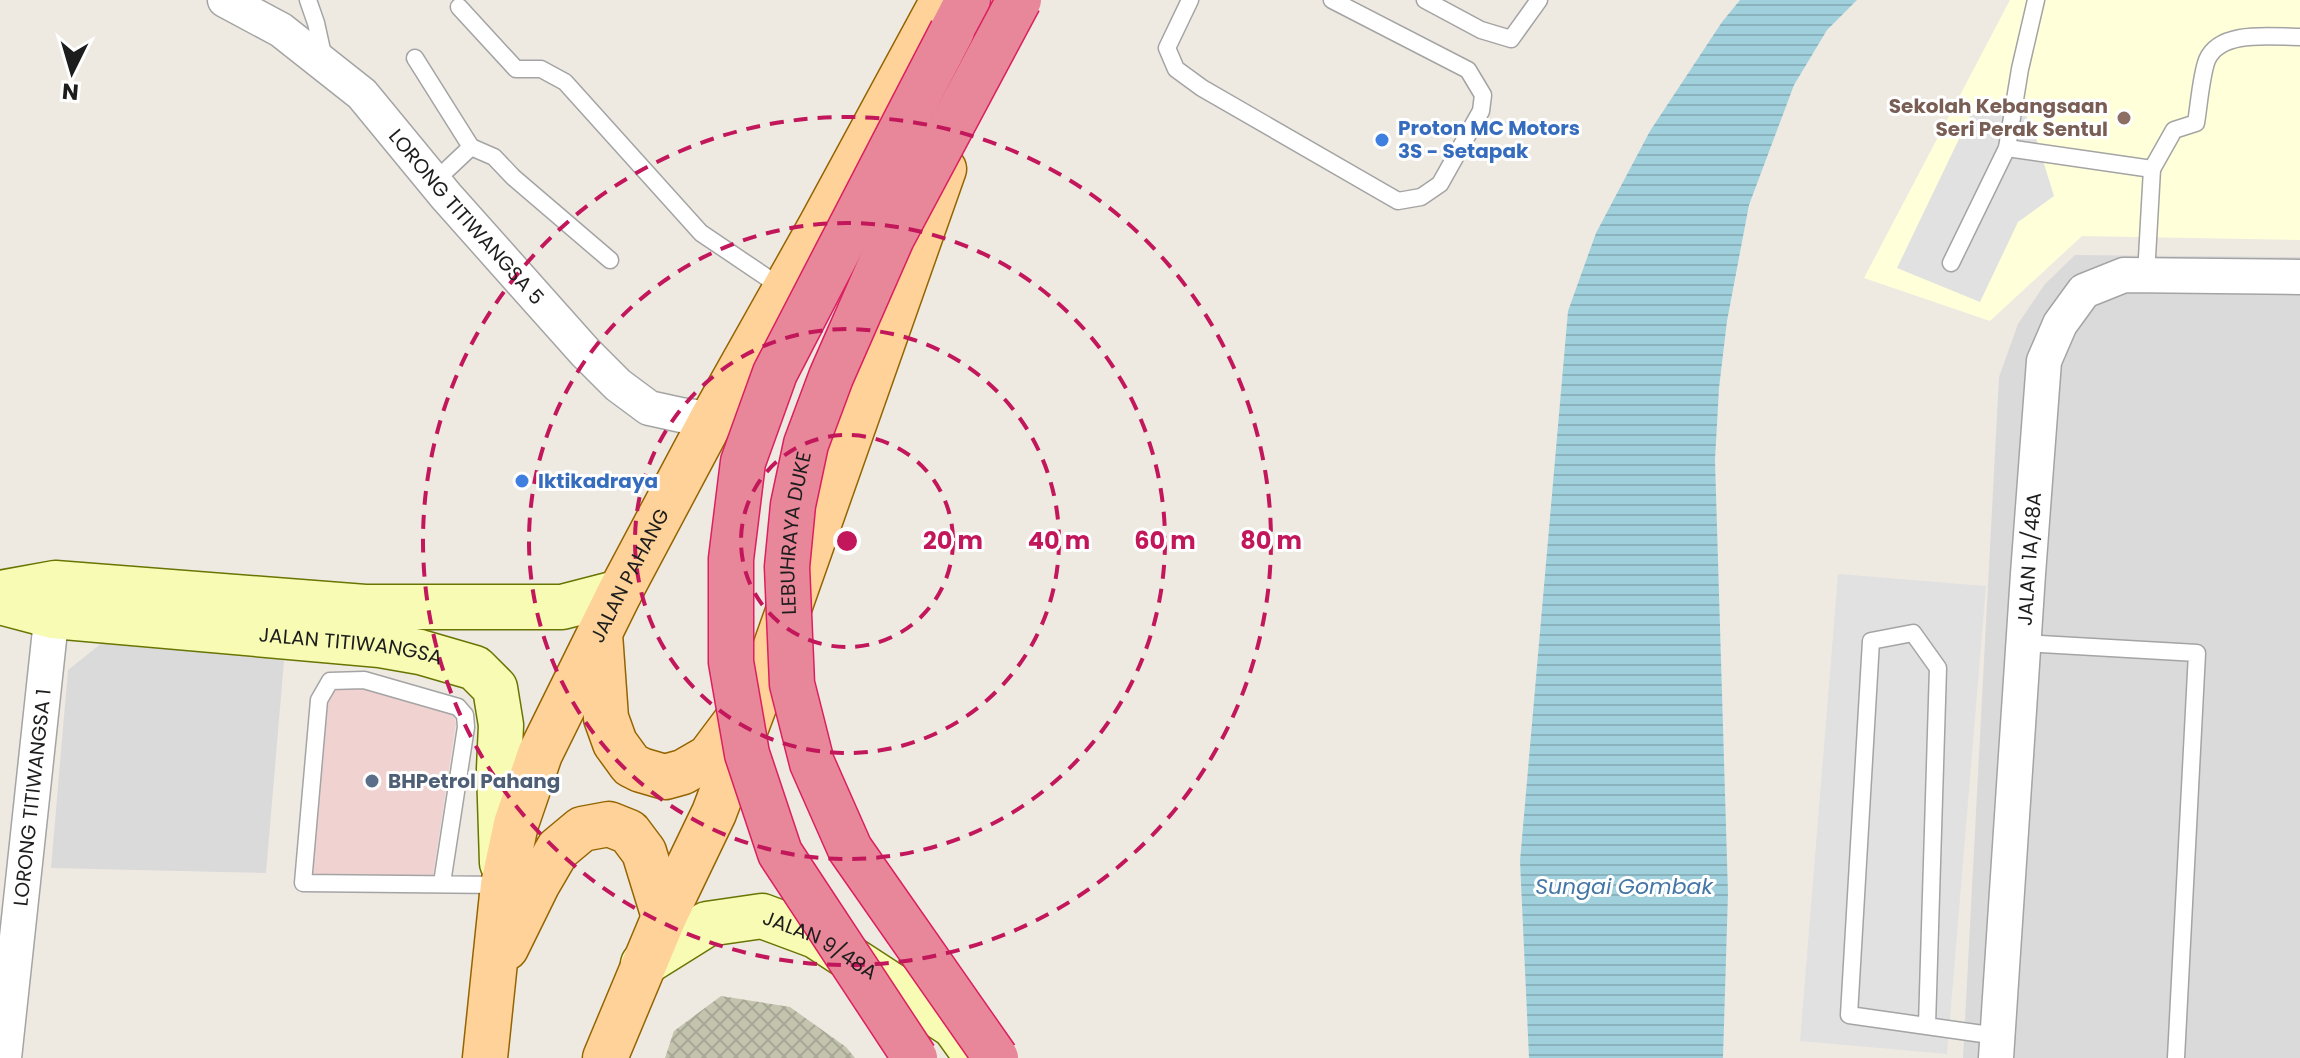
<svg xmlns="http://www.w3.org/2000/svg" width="2300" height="1058" viewBox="0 0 2300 1058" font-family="Poppins,sans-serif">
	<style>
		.residential { fill: #dbdada }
		.commercial { fill: #f0d2d0 }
		.education { fill: #ffffda }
		.construction { fill: url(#construction-cross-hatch) }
		.parking { fill: #e1e1e1 }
		.water { fill: url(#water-rules) }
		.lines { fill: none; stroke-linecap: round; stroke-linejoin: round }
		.lane-casing { stroke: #a4a4a4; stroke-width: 19 }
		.street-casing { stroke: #a4a4a4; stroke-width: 37 }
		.secondary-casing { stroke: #697502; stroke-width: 47 }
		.primary-casing { stroke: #956400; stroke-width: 47 }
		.highway-casing { stroke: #dc1f60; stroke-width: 47 }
		.lane { stroke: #fff; stroke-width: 16 }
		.street { stroke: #fff; stroke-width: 34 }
		.secondary { stroke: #f7fbb4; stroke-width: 44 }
		.primary { stroke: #fed298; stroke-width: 44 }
		.highway { stroke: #e88799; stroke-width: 44 }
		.highway-bridge-casing { stroke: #dc1f60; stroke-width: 47; stroke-linecap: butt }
		.highway-bridge { stroke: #e88799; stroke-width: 44 }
		.ring { fill: none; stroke: #c2185b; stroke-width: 4; stroke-dasharray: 14 10 }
		.education-dot { fill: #8d6e63; stroke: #fff; stroke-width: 3 }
		.shop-dot { fill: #3f7fe0; stroke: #fff; stroke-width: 3 }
		.service-dot { fill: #5c6f8a; stroke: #fff; stroke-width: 3 }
		.labels { text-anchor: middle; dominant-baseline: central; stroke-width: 6; stroke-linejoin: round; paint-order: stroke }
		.education-label { font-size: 20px; font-weight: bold; fill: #785e54; stroke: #fff; text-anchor: end }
		.shop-label { font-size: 20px; font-weight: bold; fill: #366cbe; stroke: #fff; text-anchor: start }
		.street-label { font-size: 20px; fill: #1d1d1d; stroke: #fff }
		.service-label { font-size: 20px; font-weight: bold; fill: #4e5e75; stroke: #fff; text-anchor: start }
		.water-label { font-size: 22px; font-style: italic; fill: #4476a6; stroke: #fff }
		.centre { fill: #c2185b; stroke: #fff; stroke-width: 4 }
		.ring-label { font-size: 24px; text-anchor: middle; font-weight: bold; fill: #c2185b; stroke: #fff; stroke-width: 6; stroke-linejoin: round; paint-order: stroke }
	</style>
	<defs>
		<pattern id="construction-cross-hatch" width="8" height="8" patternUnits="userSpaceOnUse" patternTransform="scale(2)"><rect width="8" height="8" fill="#c3c3ae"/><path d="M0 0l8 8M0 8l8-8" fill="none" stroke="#a7a795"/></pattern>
		<pattern id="water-rules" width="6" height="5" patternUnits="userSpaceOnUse" patternTransform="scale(2)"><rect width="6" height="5" fill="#a1d0dd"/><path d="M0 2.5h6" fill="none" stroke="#8ab2bd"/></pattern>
	</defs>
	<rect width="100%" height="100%" fill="#eeeae2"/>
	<g class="residential">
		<polygon points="2075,255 2300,257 2300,1058 1963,1058 1999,377 2018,324 2045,284"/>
		<polygon points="107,639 285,649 266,873 51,868 68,670"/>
	</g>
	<polygon class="commercial" points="364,688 453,714 456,723 433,876 311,876 328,699 334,690"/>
	<polygon class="education" points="2010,0 2300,0 2300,240 2082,236 1990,321 1864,278"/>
	<polygon class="construction" points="721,996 790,1007 846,1047 855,1058 665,1058 674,1031"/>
	<g class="parking">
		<polygon points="2024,112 2032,125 2054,196 2018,222 1980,302 1897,268 1971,114"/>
		<polygon points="1838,574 1986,586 1947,1054 1800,1041"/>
	</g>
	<polygon class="water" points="1740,0 1857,0 1827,30 1794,85 1749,205 1727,321 1719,388 1715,460 1728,893 1723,1058 1529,1058 1520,861 1568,311 1596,233 1650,131 1722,22"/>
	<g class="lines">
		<defs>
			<g id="lane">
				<polyline points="308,0 316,23 324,59"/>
				<polyline points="1190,0 1167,48 1176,69 1202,88 1398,201 1421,197 1440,184 1481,111 1483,95 1468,70 1332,0"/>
				<polyline points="1425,0 1481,30 1511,39 1539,0"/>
				<polyline points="459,7 516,69 541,69 565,82 701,233 784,289"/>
				<polyline points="415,58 471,147"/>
				<path d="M2007,148L2152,169L2174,130L2196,123C2199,105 2201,76 2207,60C2220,29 2273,37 2300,37"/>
				<polyline points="435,181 471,147 494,157 513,177 610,260"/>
				<polyline points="1951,263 2007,148 2020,69 2036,0"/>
				<polyline points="2146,275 2152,169"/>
				<polyline points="2024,643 2197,653 2176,1058"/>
				<polyline points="442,883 466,727 465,715 458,707 364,680 330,681 319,700 303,883 501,885"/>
				<polyline points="1927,1025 1938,668 1913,633 1871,641 1849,1015 1997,1036"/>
			</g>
			<g id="street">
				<path id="s1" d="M225,0L281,30L362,94L446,196L585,352L618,385L649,408L681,415L712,419"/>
				<path id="s2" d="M4,1058L54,593"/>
				<path id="s3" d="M1996,1058L2028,574L2044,361L2060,324L2084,291L2124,275L2300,277"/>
			</g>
			<g id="secondary">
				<polyline points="0,593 55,583 365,607 562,607 620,592"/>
				<path id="s4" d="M0,602L53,616L380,645L420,652L475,668L495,688L501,725L499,769L502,863"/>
				<path id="s5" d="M643,964L707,924L762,916L816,936L954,1026L977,1058"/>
			</g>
			<g id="primary">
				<polyline points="600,634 606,718 615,743 631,765 641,770 665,777 683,772 709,757 739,717"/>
				<polyline points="506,948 537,885 558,849 582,829 609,824 629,832 644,852 664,917"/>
				<path id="s6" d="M485,1058L503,885L516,824L540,754L620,592L712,419L821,225L943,0"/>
				<polyline points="605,1058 664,917 714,813 761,688 944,169"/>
			</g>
			<polyline id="highway" points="952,31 968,0"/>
		</defs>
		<use href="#lane" class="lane-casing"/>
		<use href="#street" class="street-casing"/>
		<use href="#secondary" class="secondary-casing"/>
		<use href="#primary" class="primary-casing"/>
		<use href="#highway" class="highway-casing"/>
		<use href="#lane" class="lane"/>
		<use href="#street" class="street"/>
		<use href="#secondary" class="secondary"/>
		<use href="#primary" class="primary"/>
		<use href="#highway" class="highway"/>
		<defs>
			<g id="highway-bridge">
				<polyline points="915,1058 780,853 747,754 731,662 731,559 743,462 775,373 952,31"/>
				<path id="s7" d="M996,1058L850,849L812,763L792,684L787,567L793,505L806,444L831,377L892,238L1019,0"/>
			</g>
		</defs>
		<use href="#highway-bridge" class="highway-bridge-casing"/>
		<use href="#highway-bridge" class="highway-bridge"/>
	</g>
	<g class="ring">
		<circle cx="847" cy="541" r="106"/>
		<circle cx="847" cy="541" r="212"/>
		<circle cx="847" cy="541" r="318"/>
		<circle cx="847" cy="541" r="424"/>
	</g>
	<circle class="education-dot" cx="2124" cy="118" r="8"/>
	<g class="shop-dot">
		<circle cx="1382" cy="140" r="8"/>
		<circle cx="522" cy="481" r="8"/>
	</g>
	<circle class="service-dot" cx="372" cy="781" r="8"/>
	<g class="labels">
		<g class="education-label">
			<text x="2108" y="106">Sekolah Kebangsaan<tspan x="2108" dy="23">Seri Perak Sentul</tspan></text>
		</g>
		<g class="shop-label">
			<text x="1398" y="128">Proton MC Motors<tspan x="1398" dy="23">3S - Setapak</tspan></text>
			<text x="538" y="481">Iktikadraya</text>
		</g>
		<g class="street-label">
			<text stroke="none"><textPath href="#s1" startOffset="328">LORONG TITIWANGSA 5</textPath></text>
			<text stroke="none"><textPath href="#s7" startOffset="582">LEBUHRAYA DUKE</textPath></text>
			<text stroke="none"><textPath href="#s3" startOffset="500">JALAN 1A/48A</textPath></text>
			<text stroke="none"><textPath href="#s6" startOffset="510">JALAN PAHANG</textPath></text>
			<text stroke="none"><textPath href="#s4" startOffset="354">JALAN TITIWANGSA</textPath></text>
			<text stroke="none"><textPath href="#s2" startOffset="262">LORONG TITIWANGSA 1</textPath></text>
			<text stroke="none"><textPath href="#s5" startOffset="196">JALAN 9/48A</textPath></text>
		</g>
		<g class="service-label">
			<text x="388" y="781">BHPetrol Pahang</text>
		</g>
		<g class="water-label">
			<text x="1624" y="886">Sungai Gombak</text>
		</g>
	</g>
	<circle cx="847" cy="541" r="12" class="centre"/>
	<g class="ring-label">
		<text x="953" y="549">20 m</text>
		<text x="1059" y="549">40 m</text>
		<text x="1165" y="549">60 m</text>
		<text x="1271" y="549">80 m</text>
	</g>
	<g transform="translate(72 72) rotate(185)" stroke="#ffffff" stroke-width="6" paint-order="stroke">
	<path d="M0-6L14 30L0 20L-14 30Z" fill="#1d1d1d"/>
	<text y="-12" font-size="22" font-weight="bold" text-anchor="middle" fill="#1d1d1d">N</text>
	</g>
</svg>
